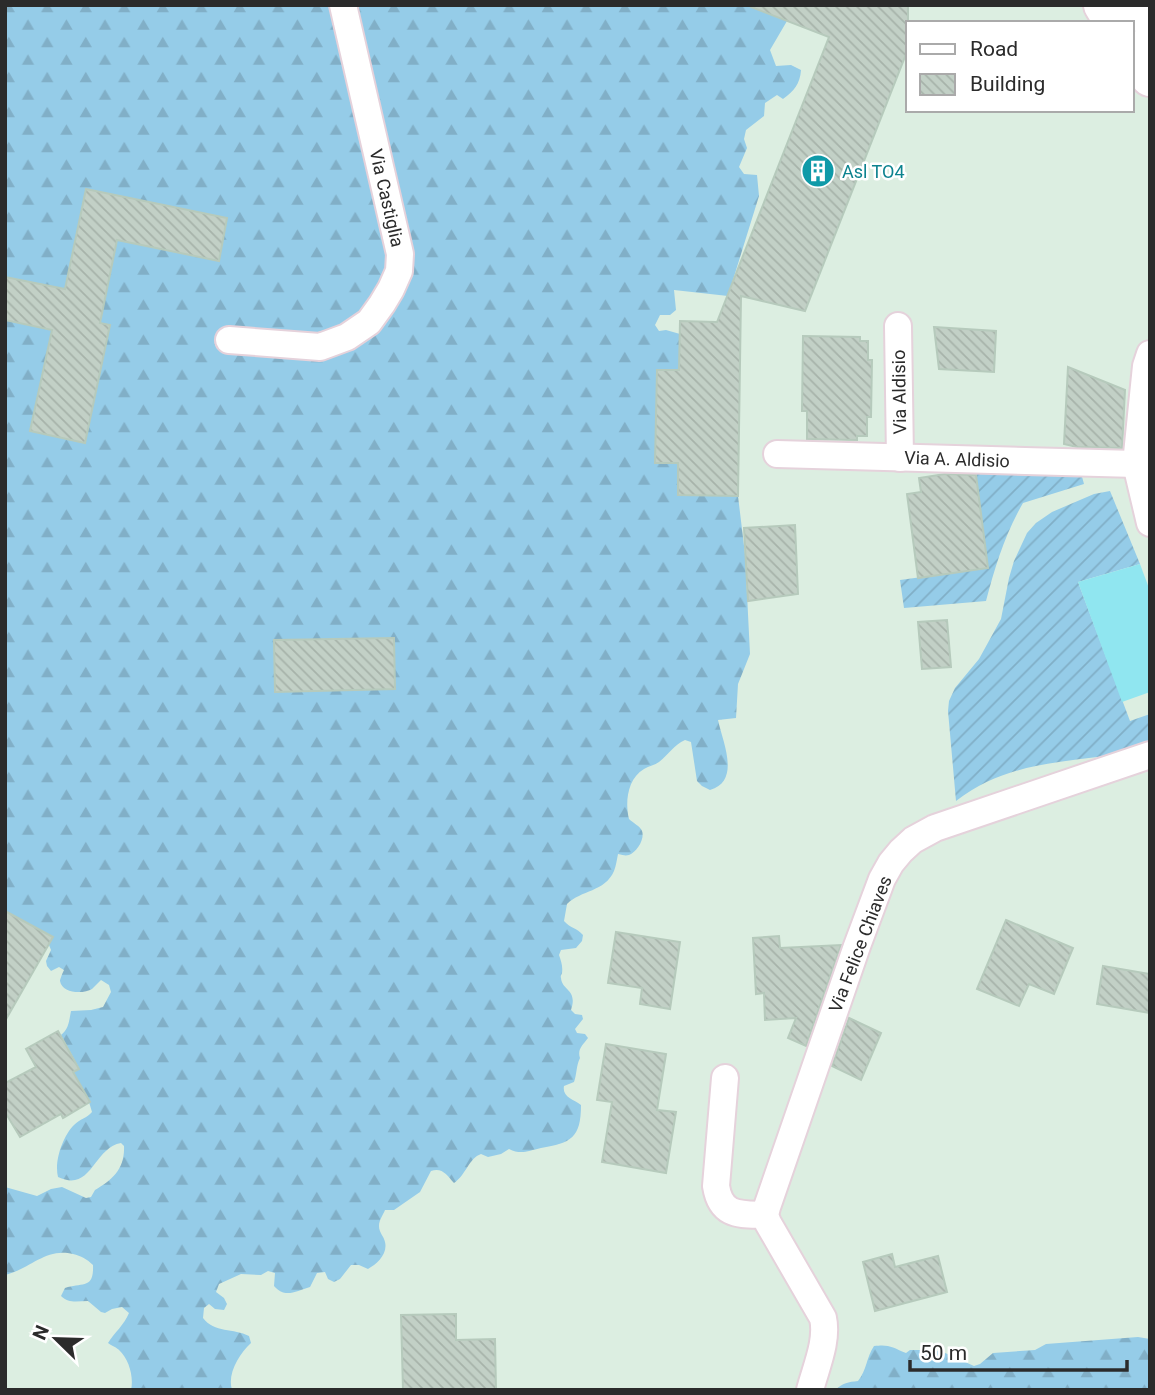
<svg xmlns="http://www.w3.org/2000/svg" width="1155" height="1395" viewBox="0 0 1155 1395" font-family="Roboto,sans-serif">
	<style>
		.forest { fill: url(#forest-firs) }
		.garden { fill: url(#garden-furrows) }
		.pitch { fill: #90e6f0 }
		.building { fill: url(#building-back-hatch); stroke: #b6cabc; stroke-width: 2 }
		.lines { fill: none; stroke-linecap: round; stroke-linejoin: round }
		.street-casing { stroke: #e5d2db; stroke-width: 30 }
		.secondary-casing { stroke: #e5d2db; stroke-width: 42 }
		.street { stroke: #fff; stroke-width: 26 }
		.secondary { stroke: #fff; stroke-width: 38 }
		.labels { text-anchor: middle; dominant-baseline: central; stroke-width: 5; stroke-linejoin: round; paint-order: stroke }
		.culture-label { font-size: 18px; fill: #0d838f; stroke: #fff; text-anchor: start }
		.street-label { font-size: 18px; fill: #2b2b2b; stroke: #fff }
	</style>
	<defs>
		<pattern id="forest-firs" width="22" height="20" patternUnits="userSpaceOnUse" patternTransform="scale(1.75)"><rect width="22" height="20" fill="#95cce8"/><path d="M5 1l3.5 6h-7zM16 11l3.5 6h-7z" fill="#81afc7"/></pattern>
		<pattern id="garden-furrows" width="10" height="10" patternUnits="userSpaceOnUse" patternTransform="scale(1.75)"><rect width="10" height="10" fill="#95cce8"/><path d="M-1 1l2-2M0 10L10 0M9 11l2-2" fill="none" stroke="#81afc7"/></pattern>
		<pattern id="building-back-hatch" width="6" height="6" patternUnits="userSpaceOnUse" patternTransform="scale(1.75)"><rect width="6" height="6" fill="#c2d0c6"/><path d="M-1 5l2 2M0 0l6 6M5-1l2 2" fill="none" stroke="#a7b3aa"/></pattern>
	</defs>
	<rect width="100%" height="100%" fill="#dceee1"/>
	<g class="forest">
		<path d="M5,5H793L787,21L770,50L776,66L791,65L801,70C800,84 794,91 783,99L777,95L765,103L764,116L746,130L744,139L747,148L739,167L744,174L757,175L759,196L728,296L674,290L676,310L670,315H660L655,325L659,331L666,330L680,334L679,370L657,371L655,462L678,463V495L738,496L745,554L750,654L738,684L736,718L718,720C723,743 741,781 710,790L702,786L697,781L691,742L685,740C674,745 668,755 659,762C655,765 649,766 644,769C627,779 625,803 629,819C633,823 640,826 642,831C645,839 637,852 629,855C625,856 623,855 618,854C617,859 616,866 614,871C605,892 581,890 567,904L564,921C570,928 577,928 583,935L582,941L576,948L561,950L559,955C561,961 563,966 562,973C562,974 560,976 561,978C562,991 578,989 571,1010L575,1014L582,1015L583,1019L575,1029L577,1033L585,1034L588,1038C583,1045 577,1049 580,1058C576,1066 577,1074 574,1082L564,1086C562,1097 573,1099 581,1105C581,1138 571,1143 541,1148C528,1151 521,1155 509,1149L501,1154L488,1157L481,1154C469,1158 466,1175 454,1183C447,1175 442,1167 431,1171L420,1192L394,1210H385C383,1215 379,1220 379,1226C379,1233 384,1236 385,1242C388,1254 377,1264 368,1269L359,1265H351L340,1279L334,1282L328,1279L325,1272L317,1273L310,1287C296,1291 285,1299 274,1286L275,1273L268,1271L261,1275L241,1274L219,1284L216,1292L224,1298L227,1304L224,1310L215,1309L209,1304L204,1308L203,1318C214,1333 234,1328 249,1336L251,1343C239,1354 227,1374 232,1390H131C134,1377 129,1359 119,1350C119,1349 109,1344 108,1343C115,1332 124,1325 129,1313L122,1307L112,1309L105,1313L101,1312L88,1301C78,1301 69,1304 61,1296L65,1288C82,1282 94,1290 93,1265C87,1259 81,1256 73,1254C46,1247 30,1269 5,1275V1187L37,1196L51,1189L62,1187L86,1198L91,1197L95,1190C112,1180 125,1169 124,1146L121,1143C93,1148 92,1193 58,1177C54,1161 63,1136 74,1125C80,1119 87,1118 92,1112L89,1102L73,1072L79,1068L61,1035C69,1029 69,1021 71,1011L91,1010L103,1007L111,992L109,985L101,980C98,983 95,986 92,989C84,994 62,994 60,981C60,979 63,972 64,970L59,967L51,971L47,966L46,961L51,950L49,945L52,937L5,911Z"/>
		<path d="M1138,1337L1150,1339V1390H835C843,1383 848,1382 858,1381C867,1370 866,1358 874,1346C889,1344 892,1347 906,1353L910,1350H933L943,1352L974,1366L980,1364L993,1353L1035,1350L1046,1344Z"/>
	</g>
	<g class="garden">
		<path d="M975,470L1081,473L1084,484L1023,503C1005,534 995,567 986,601L904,608L900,580L988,568Z"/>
		<path d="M1110,491L1140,564L1078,582L1130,721L1150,714V747C1137,749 1125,753 1112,755C1055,763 1004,764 956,801L948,711L949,701L955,688L979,659L1001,619L1009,578L1014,561L1027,533L1036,523L1052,512L1094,494Z"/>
	</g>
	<polygon class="pitch" points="1140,564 1150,591 1150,692 1122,702 1078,582"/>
	<g class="building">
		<polygon points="752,5 908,5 908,49 805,311 741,296 738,496 678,495 678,463 655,463 657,370 679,370 680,321 717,322 829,37 751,7"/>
		<polygon points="86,189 227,218 219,261 117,240 100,323 110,325 85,443 30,431 52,330 5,320 5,277 65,289"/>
		<polygon points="934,327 996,331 994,372 939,369"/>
		<polygon points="803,336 860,337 860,341 868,341 868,360 872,360 871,417 867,417 867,436 857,436 857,440 807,439 807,411 802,411"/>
		<polygon points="1068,367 1125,390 1122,448 1077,447 1064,444"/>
		<polygon points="945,474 976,475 988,568 918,578 907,494 921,492 919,478"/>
		<polygon points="795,525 798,594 748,601 744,528"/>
		<polygon points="947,620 951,667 922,669 918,622"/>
		<polygon points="394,638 395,689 275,692 274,640"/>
		<polygon points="5,911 53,937 5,1021"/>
		<polygon points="1006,920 1073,948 1054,994 1029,984 1019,1006 977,989"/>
		<polygon points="616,932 680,942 670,1009 640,1004 642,988 608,983"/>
		<polygon points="779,936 780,948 841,945 806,1046 788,1038 796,1018 765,1020 764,993 756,994 753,938"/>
		<polygon points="1103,966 1150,974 1150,1013 1097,1004"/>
		<polygon points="849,1018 881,1033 861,1080 832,1066"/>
		<polygon points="58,1031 79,1069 73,1072 90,1102 63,1118 61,1114 20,1137 5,1112 5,1083 36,1067 26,1049"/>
		<polygon points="606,1044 666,1054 657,1110 676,1112 666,1173 602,1162 612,1102 597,1100"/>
		<polygon points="892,1254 895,1267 938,1256 947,1292 875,1311 863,1262"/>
		<polygon points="456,1314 456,1340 495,1339 496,1390 403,1390 401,1315"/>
	</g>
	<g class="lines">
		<defs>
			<g id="street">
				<polyline points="1135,5 1150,30"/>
				<polyline points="898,326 900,458"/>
				<polyline points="229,340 320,347 347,337 369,322 382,304 391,289 399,271 400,254 343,5"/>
				<polyline points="1150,354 1146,366 1136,464 1150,523"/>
				<polyline points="777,454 1136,464"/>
				<path d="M725,1078L716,1186C721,1217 740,1214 765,1215"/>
				<path d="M810,1390C816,1367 828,1341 823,1318L768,1223L765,1215L767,1207L857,946L882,879L891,863L901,851L913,840L935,828L1150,755"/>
			</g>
			<g id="secondary">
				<polyline points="1103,5 1114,23"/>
				<polyline points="1132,50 1150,77"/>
			</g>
		</defs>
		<use href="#street" class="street-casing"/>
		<use href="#secondary" class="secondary-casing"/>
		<use href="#street" class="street"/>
		<use href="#secondary" class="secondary"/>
	</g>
	<defs>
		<symbol id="building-disc" viewBox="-11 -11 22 22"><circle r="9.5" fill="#0f9aa8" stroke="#fff"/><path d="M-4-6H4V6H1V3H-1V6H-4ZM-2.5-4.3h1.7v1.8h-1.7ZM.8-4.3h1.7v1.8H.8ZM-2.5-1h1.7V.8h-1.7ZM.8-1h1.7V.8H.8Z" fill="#fff"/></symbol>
	</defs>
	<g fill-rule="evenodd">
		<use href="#building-disc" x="799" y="152" width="38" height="38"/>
	</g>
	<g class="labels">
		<g class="culture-label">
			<text x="842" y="171">Asl TO4</text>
		</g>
		<g class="street-label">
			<text transform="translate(387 198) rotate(77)">Via Castiglia</text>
			<text transform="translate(899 392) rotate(-91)">Via Aldisio</text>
			<text transform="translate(957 459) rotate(2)">Via A. Aldisio</text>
			<text transform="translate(860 944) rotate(-69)">Via Felice Chiaves</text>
		</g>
	</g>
	<rect width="1155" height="1395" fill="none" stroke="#2b2b2b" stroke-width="14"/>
	<rect x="906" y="21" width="228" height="91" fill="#ffffff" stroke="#aaaaaa" stroke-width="2"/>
	<rect x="920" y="44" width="35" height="10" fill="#ffffff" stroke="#aaaaaa" stroke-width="2"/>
	<text x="970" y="56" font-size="21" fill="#2b2b2b">Road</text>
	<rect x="920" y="74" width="35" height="21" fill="url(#building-back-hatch)" stroke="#aaaaaa" stroke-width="2"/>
	<text x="970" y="91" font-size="21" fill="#2b2b2b">Building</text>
	<g transform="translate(56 1339) rotate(293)" stroke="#ffffff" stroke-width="5" paint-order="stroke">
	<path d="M0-5L12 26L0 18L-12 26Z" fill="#2b2b2b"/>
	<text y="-10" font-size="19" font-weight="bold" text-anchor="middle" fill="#2b2b2b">N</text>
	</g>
	<path d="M910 1360v10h217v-10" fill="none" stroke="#2b2b2b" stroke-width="3.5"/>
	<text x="920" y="1360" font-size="21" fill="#2b2b2b" stroke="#ffffff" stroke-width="5" paint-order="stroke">50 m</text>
</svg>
